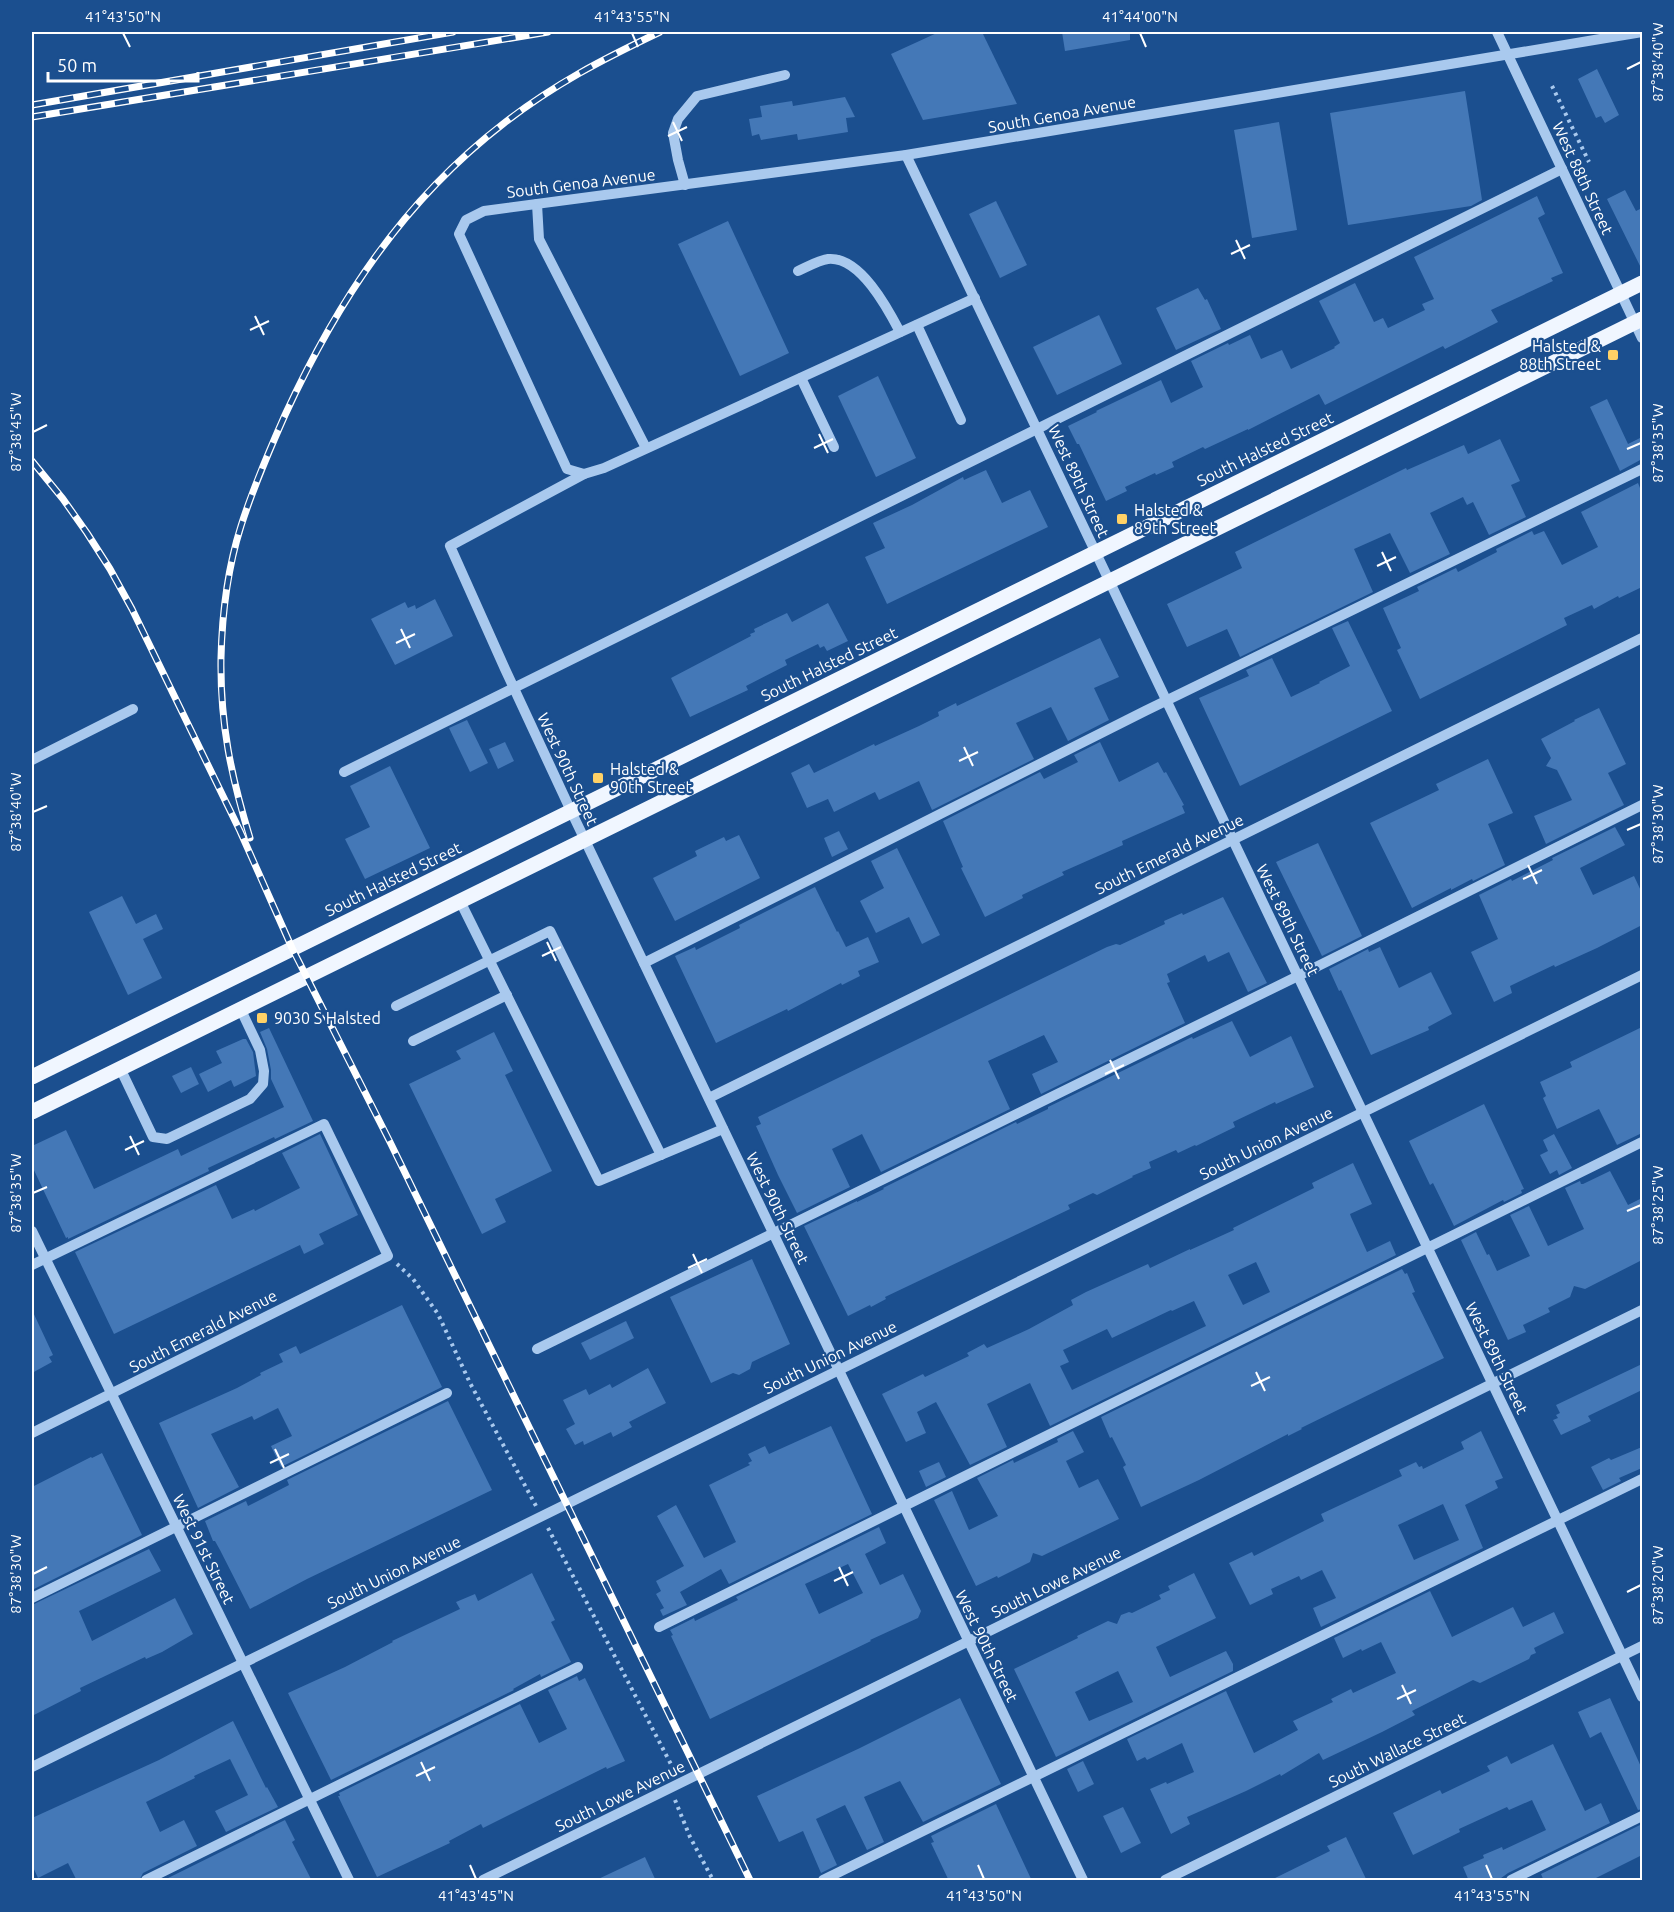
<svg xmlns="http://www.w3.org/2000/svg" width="1674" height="1912" viewBox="0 0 1674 1912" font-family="Ubuntu,sans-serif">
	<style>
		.building { fill: #4478b7; fill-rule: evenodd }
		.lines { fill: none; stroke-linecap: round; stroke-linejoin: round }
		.path { stroke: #a9c9ee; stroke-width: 4; stroke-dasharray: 3 4.5; stroke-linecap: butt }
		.minor { stroke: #a9c9ee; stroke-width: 10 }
		.major { stroke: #f0f6ff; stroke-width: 15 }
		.rail-casing { stroke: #fff; stroke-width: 7 }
		.rail { stroke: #1b4f8f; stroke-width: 4.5; stroke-dasharray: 14; stroke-linecap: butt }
		.ticks { fill: none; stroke: #fff; stroke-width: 2 }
		.poi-dot { fill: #ffd166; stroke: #1b4f8f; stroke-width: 2 }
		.labels { text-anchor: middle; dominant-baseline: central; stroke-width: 4.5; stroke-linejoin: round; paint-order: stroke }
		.street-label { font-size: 16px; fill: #fff; stroke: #1b4f8f }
		.poi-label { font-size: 16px; fill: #fff; stroke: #1b4f8f; text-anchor: start }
		.neatline { fill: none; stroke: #fff; stroke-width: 2 }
		.ticks-label { font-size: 15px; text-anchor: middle; fill: #fff }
	</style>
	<rect width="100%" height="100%" fill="#1b4f8f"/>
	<g class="building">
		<polygon points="939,32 982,32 1017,104 923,120 891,54"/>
		<polygon points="1062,32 1130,32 1130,40 1065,51"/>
		<polygon points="1597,69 1619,115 1605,123 1601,116 1596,118 1578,79"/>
		<polygon points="1465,91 1482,200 1471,206 1348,225 1330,113"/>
		<polygon points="845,97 855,117 846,118 848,132 798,140 797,134 761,140 759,134 752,136 749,119 762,117 760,106 792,101 793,106"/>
		<polygon points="1279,122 1297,230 1252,238 1234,130"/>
		<polygon points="1625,190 1636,211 1642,208 1642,270 1607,199"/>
		<polygon points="1537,196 1545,214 1538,218 1563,273 1551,278 1553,281 1491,310 1498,322 1445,349 1443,346 1325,405 1319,394 1248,430 1248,429 1205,449 1203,447 1172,462 1174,467 1156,475 1155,473 1125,487 1127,491 1106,501 1079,444 1077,444 1068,426 1097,412 1096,411 1161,380 1171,403 1203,387 1191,361 1228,343 1229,345 1250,335 1261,359 1282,350 1291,369 1335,348 1334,347 1340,343 1319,301 1355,283 1374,322 1383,318 1388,328 1425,310 1422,304 1434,299 1414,257"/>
		<polygon points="996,201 1027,265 1000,278 969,214"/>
		<polygon points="728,221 789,353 740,376 678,244"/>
		<polygon points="1198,288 1205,300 1207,299 1221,329 1176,350 1156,308"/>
		<polygon points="1099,315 1122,364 1057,395 1033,347"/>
		<polygon points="878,376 916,458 876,477 838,396"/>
		<polygon points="1607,399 1628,444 1642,437 1642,459 1620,471 1590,407"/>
		<polygon points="1500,439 1520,481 1511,485 1526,517 1489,535 1473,502 1467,505 1463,497 1430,513 1450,554 1410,573 1390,533 1354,549 1373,592 1240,657 1227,629 1187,647 1167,604 1242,568 1235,552 1406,468 1407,470 1464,445 1468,454"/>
		<polygon points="986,470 1002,503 1030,490 1048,527 887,604 865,557 885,548 873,523 912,505 963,477 964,480"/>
		<polygon points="1638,483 1642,493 1642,587 1619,598 1618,596 1594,609 1592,605 1564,618 1567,625 1420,699 1397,650 1401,648 1383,608 1419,591 1417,587 1456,568 1458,572 1497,552 1496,549 1532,531 1534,535 1544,531 1562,565 1598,547 1581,512"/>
		<polygon points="435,599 453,636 395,665 371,619 405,602 408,608 415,605 416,609"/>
		<polygon points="828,603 848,641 827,651 824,646 820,648 818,644 785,660 787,665 746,686 748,690 690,717 671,678 751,636 750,634 755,632 754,629 787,613 792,622"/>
		<polygon points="1348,621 1392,711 1240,786 1199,698 1249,676 1246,670 1272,658 1291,697 1320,683 1319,682 1350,666 1332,628"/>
		<polygon points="1100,638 1119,677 1094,688 1109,720 1068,741 1051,707 1016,723 1034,759 932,810 919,781 879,800 875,792 834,812 828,799 807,808 791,773 809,764 814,773 874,744 875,746 919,726 939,716 938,712 956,703 957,706"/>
		<polygon points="1599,708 1626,764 1608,773 1624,805 1546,844 1534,816 1572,800 1557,770 1546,766 1551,758 1541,739 1575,721 1574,720"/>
		<polygon points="467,720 488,763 470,772 449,728"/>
		<polygon points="505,742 514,761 498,769 489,749"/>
		<polygon points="1100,742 1119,782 1158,762 1164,773 1166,772 1184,805 1182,806 1185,813 1122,841 1123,845 1062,872 1064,875 1022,895 1023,898 985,917 961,868 963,867 943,821 1040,772 1044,779 1078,762 1074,755"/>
		<polygon points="1488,759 1513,813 1488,824 1505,865 1473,881 1472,879 1451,890 1451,888 1412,908 1370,823 1439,790 1436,784"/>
		<polygon points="390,766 430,848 365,879 345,839 370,827 350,786"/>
		<polygon points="1615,827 1625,845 1580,868 1593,895 1634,876 1642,893 1642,925 1597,948 1555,967 1554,965 1510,986 1512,993 1494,1002 1471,952 1498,939 1479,895 1511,879 1512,881 1553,860 1552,858"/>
		<polygon points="839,831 848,849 832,857 824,838"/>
		<polygon points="739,835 760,878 675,921 653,878 697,856 695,851 724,837 726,841"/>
		<polygon points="1318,843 1362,936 1322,956 1276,862"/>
		<polygon points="897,848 940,935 922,944 909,917 876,933 860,901 884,888 871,861"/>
		<polygon points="815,887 837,932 838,931 846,947 868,937 879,962 858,971 860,976 842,985 841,983 788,1011 787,1009 716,1043 675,956 695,947 696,950 740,928 739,925"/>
		<polygon points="122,896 136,924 156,914 163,929 143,939 162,978 128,995 89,912"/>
		<polygon points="1223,897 1267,983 1248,992 1229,952 1208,962 1205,955 1167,974 1170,982 1167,983 1185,1023 1041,1094 1032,1074 1058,1062 1044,1035 1014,1049 988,1061 1010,1109 881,1172 862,1134 832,1149 850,1187 797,1213 778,1175 756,1126 761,1124 758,1117 1107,947 1116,944 1120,945 1165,924 1164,921 1182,913 1183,915"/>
		<polygon points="1380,947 1399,988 1431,972 1452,1014 1428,1027 1429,1030 1371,1055 1341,990 1339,991 1329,969 1368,949 1369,952"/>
		<polygon points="1232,1021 1250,1057 1291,1036 1314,1087 1276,1104 1275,1102 1233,1122 1235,1127 1196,1146 1195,1145 1178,1153 1176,1150 1149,1162 1151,1168 1132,1176 1133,1177 1097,1195 1093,1193 1068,1205 1070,1209 885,1297 886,1299 871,1307 870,1305 848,1316 804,1226 857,1201 857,1202 884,1189 883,1188 1016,1122 1017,1124 1048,1109 1048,1107 1192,1037 1193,1039"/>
		<polygon points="1642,1027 1642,1133 1617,1145 1599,1109 1557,1129 1543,1098 1546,1096 1540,1082 1572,1067 1570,1062"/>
		<polygon points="269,1028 313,1121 275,1139 274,1137 208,1168 209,1171 68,1239 68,1237 66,1238 32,1166 32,1146 66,1130 94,1189 178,1149 181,1156 284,1107 271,1079 271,1070 267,1049 260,1032"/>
		<polygon points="494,1032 513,1071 505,1075 552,1171 495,1199 506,1222 482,1234 409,1084 461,1059 456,1051"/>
		<polygon points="243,1039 246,1039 253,1052 256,1076 234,1087 231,1080 208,1092 199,1074 222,1063 216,1051"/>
		<polygon points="191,1067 199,1084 181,1093 172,1076"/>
		<polygon points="1484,1104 1524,1189 1521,1190 1522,1193 1504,1202 1503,1200 1454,1226 1433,1183 1430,1185 1409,1141"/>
		<polygon points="320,1134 358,1215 319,1234 324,1244 304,1254 300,1245 114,1334 75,1252 216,1185 232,1219 254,1209 255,1211 300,1188 282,1153"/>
		<polygon points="1554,1134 1572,1168 1559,1175 1557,1170 1550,1174 1540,1155 1548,1151 1543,1140"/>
		<path d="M1353,1163L1372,1204L1350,1214L1351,1217L1367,1252L1390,1241L1396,1255L1050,1426L1030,1383L987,1404L1007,1447L970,1465L936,1402L917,1412L926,1433L906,1442L882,1394L923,1374L925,1377L969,1356L967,1353L984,1344L987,1348L1029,1329L1073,1305L1071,1300L1086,1292L1148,1264L1150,1268L1190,1249V1250L1234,1230L1233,1228L1314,1188L1312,1183ZM1256,1262L1270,1292L1243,1305L1228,1275ZM1194,1301L1206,1326L1072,1390L1060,1366L1069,1362L1063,1350L1107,1329L1112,1338L1171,1310L1172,1311Z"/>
		<polygon points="1610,1171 1628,1205 1642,1198 1642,1260 1585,1289 1574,1286 1570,1297 1548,1308 1550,1312 1523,1325 1526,1332 1508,1340 1461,1240 1476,1232 1487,1255 1489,1254 1497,1271 1530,1256 1510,1215 1529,1206 1548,1246 1584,1229 1565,1188 1580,1181 1581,1184 1583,1184"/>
		<polygon points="752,1259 790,1344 752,1362 750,1369 739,1375 733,1373 711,1383 670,1297"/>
		<polygon points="1402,1269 1405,1274 1407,1273 1415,1292 1412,1293 1444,1358 1301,1428 1302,1429 1288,1436 1288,1434 1199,1480 1141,1507 1123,1467 1126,1465 1112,1437 1110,1438 1101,1417"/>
		<polygon points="402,1305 442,1387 281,1467 271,1446 292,1436 278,1408 254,1420 252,1416 211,1434 239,1487 198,1508 159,1423 237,1388 261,1375 260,1373 283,1362 279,1354 296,1346 300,1354"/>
		<polygon points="32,1310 53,1355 49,1357 52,1362 32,1373"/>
		<polygon points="626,1321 634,1338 590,1360 581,1343"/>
		<polygon points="1642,1364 1642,1390 1588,1416 1591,1421 1561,1435 1553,1420 1558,1418 1556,1415 1560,1413 1556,1405"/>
		<polygon points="648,1368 666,1403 629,1422 632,1427 613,1437 611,1432 584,1445 583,1441 575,1445 566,1429 575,1424 563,1400 586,1389 589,1395 610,1384 612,1388"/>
		<polygon points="448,1401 492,1490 307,1579 250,1609 220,1550 215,1541 213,1541 205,1521 246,1501 248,1506 289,1485 287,1480"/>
		<polygon points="831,1426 872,1514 729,1584 721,1569 680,1592 687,1605 663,1616 660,1610 664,1608 656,1594 661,1591 656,1581 684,1566 657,1516 676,1505 704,1558 736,1542 709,1485 750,1465 748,1463 752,1461 748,1454 765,1446 769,1454"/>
		<polygon points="1073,1431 1084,1452 1066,1461 1079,1488 1098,1479 1119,1519 1042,1556 1033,1553 1030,1562 998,1578 997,1576 976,1586 934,1500 952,1491 969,1530 998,1516 977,1478 1013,1460 1014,1463 1058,1442 1057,1439"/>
		<path d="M1481,1431L1503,1478L1495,1481L1498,1488L1465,1505L1483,1548L1321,1627L1313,1608L1336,1598L1322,1570L1301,1580L1299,1576L1271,1589L1273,1594L1250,1605L1229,1563L1252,1552L1254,1556L1324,1521L1321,1514L1400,1477L1402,1476L1399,1470L1416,1462L1419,1467L1422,1466L1423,1469L1464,1449L1461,1442ZM1443,1504L1459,1540L1414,1560L1398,1525Z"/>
		<polygon points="1642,1447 1642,1468 1619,1478 1621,1481 1603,1490 1591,1467 1609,1458 1611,1460"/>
		<polygon points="102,1453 142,1535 32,1590 32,1487 91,1457 92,1458"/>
		<polygon points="939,1462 946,1477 926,1487 919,1471"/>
		<path d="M879,1527L886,1543L865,1554L880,1585L903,1574L921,1611L918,1618L870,1640L871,1641L710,1719L671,1636L673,1635L670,1630L694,1618L695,1621L738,1600L736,1597ZM848,1564L863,1593L819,1614L805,1584Z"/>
		<polygon points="149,1549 161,1571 79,1611 92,1641 175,1598 193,1634 162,1652 146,1659 145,1657 80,1688 81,1691 32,1716 32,1605"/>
		<polygon points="532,1573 555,1620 551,1622 571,1662 541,1677 540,1674 513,1689 514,1690 331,1780 288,1693 345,1667 393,1642 392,1641 460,1609 456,1602 475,1594 478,1601"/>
		<path d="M1194,1573L1216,1618L1156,1647L1170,1677L1226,1651L1233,1664V1671L1056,1757L1014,1669L1078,1638L1077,1636L1108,1621L1117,1624L1121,1615L1129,1612L1132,1613L1161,1599L1159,1595L1170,1590L1168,1586ZM1118,1671L1133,1702L1089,1721L1075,1692Z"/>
		<polygon points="1430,1591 1452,1637 1513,1607 1523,1627 1554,1612 1564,1633 1534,1648 1536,1653 1531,1655 1529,1659 1480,1683 1473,1680 1412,1711 1415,1715 1382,1732 1323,1760 1319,1753 1281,1776 1280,1774 1246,1791 1187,1817 1190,1824 1171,1834 1150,1789 1166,1782 1167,1784 1194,1772 1182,1743 1147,1760 1145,1757 1137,1761 1127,1739 1226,1691 1254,1753 1298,1730 1293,1721 1333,1702 1331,1699 1351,1689 1353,1693 1396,1673 1381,1642 1362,1651 1361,1649 1343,1658 1334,1638"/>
		<polygon points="577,1676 579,1681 585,1678 625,1761 607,1769 606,1767 483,1828 481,1824 449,1841 450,1843 377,1877 338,1796 340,1796 339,1793 520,1704 539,1743 567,1729 548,1690"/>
		<polygon points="960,1698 1001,1784 923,1822 900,1781 864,1797 884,1842 867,1850 845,1805 816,1819 837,1865 821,1873 803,1831 779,1842 757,1796 860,1748"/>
		<polygon points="1610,1698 1642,1769 1642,1809 1638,1810 1601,1732 1590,1738 1578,1712"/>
		<polygon points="233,1721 266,1788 267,1787 278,1807 226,1832 215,1811 248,1795 230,1759 194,1776 195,1778 146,1802 160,1832 184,1820 197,1846 143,1873 139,1881 77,1881 68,1863 38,1878 32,1865 32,1818 159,1760"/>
		<polygon points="1553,1744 1585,1811 1601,1803 1610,1823 1508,1873 1497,1881 1469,1881 1463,1867 1484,1858 1483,1855 1502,1847 1503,1850 1546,1830 1532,1800 1509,1810 1507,1807 1459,1829 1460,1832 1413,1855 1393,1813 1440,1790 1442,1794 1490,1771 1487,1766 1507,1756 1511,1764"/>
		<polygon points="1083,1761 1094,1784 1078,1792 1067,1769"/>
		<polygon points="996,1804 1032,1881 949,1881 931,1843 934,1842 931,1836"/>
		<polygon points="1123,1807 1141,1843 1121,1853 1103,1816"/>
		<polygon points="285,1820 295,1840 292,1842 312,1881 162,1881"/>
		<polygon points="1642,1824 1642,1855 1590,1881 1544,1881 1541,1874"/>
		<polygon points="1346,1837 1367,1881 1269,1881 1330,1851 1327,1846"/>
		<polygon points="645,1857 656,1881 594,1881"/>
	</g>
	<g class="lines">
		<g class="path">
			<polyline points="1552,86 1589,162"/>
			<polyline points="397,1264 413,1279 438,1314 470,1383 536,1506"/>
			<polyline points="548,1528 675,1772"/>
			<polyline points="675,1800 690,1837 713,1880"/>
		</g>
		<g class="minor">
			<polyline points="1497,32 1642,338"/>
			<polyline points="906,155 1642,1697"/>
			<polyline points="685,185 678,160 673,133 678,119 697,96 785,75"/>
			<polyline points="537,204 539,239 646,448"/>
			<path d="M798,271C807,267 819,260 828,259C860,256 888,309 900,332"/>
			<polyline points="975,298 604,468 584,474 567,469 459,234 466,220 484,211 906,155 1642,32"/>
			<polyline points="917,325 961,420"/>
			<polyline points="801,378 834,447"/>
			<polyline points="584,474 450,546 505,669 571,811 1083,1880"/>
			<polyline points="32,760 133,709"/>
			<polyline points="344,772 1562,169"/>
			<polyline points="460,901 599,1181 723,1129"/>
			<polyline points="644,963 1145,711 1642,469"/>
			<polyline points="396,1006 550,931 661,1155"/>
			<polyline points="413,1041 507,995"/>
			<polyline points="120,1068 153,1137 167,1139 250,1099 263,1084 264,1071 260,1050 240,1008"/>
			<polyline points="709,1098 1642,638"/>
			<polyline points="32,1231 349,1880"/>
			<polyline points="32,1265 324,1124 388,1256 32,1433"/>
			<polyline points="537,1349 1298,976 1642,805"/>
			<polyline points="32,1598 447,1393"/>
			<polyline points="659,1627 1642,1142"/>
			<polyline points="32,1767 1642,975"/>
			<polyline points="146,1880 578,1667"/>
			<polyline points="483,1880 1642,1310"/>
			<polyline points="823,1880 1642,1479"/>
			<polyline points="1165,1880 1642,1646"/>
			<polyline points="1511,1880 1642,1816"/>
		</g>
		<g class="major">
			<polyline points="32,1077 1642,283"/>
			<polyline points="32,1112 1642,319"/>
		</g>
		<defs>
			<g id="rail">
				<polyline points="32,105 453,32"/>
				<polyline points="32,117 548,32"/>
				<polyline points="32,461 63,499 87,533 110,569 132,609 240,831 292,948 390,1142 750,1880"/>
				<path d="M250,838C231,776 220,723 221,658C222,614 228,567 241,526C253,488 269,451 285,415C337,302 403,201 503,124C553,85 603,59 660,32"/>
			</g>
		</defs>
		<use href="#rail" class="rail-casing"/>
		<use href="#rail" class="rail"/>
	</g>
	<path class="ticks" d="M123,33L130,47M632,33L638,47M1140,33L1146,47M1627,69L1641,62M673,122L682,141M668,136L687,127M1236,240L1245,259M1231,254L1250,245M255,316L264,335M250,330L269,321M33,432L47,425M819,434L828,453M814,448L833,439M1627,449L1641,443M1382,552L1391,571M1377,566L1396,557M401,629L410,648M396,643L415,634M964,747L973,766M959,761L978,752M33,812L47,806M1627,830L1641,824M1528,865L1537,884M1523,879L1542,870M547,942L556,961M542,956L561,947M1110,1060L1119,1079M1105,1074L1124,1065M130,1136L139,1155M125,1150L144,1141M33,1193L47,1187M1627,1211L1641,1205M693,1254L702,1273M688,1268L707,1259M1256,1372L1265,1391M1251,1386L1270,1377M275,1449L284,1468M270,1463L289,1454M839,1567L848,1586M33,1574L47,1567M834,1581L853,1572M1627,1592L1641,1585M1402,1685L1411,1704M1397,1699L1416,1690M421,1762L430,1781M416,1776L435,1767M470,1865L476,1879M978,1865L984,1879M1486,1865L1492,1879"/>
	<g class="poi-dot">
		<rect x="1607" y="349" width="12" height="12" rx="3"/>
		<rect x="1116" y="513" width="12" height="12" rx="3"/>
		<rect x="592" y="772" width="12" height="12" rx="3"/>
		<rect x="256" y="1012" width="12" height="12" rx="3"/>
	</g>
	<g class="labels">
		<g class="street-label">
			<text transform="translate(1062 114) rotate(-10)">South Genoa Avenue</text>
			<text transform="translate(1583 178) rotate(65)">West 88th Street</text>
			<text transform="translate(581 183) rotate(-7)">South Genoa Avenue</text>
			<text transform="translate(1265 449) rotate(-26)">South Halsted Street</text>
			<text transform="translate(1079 481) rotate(65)">West 89th Street</text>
			<text transform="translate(829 664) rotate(-26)">South Halsted Street</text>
			<text transform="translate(568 769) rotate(65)">West 90th Street</text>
			<text transform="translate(1169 854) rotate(-26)">South Emerald Avenue</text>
			<text transform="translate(393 879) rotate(-26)">South Halsted Street</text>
			<text transform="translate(1288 920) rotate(64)">West 89th Street</text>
			<text transform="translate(1266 1143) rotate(-26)">South Union Avenue</text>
			<text transform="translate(778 1208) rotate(64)">West 90th Street</text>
			<text transform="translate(203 1331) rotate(-27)">South Emerald Avenue</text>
			<text transform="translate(830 1357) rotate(-26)">South Union Avenue</text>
			<text transform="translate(1497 1358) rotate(64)">West 89th Street</text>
			<text transform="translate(204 1549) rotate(64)">West 91st Street</text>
			<text transform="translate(394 1572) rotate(-26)">South Union Avenue</text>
			<text transform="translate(1056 1582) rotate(-26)">South Lowe Avenue</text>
			<text transform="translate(987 1646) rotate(64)">West 90th Street</text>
			<text transform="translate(1397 1750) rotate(-26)">South Wallace Street</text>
			<text transform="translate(620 1796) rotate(-26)">South Lowe Avenue</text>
		</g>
		<g class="poi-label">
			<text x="1601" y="346" text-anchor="end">Halsted &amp;<tspan x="1601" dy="18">88th Street</tspan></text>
			<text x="1134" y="510">Halsted &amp;<tspan x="1134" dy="18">89th Street</tspan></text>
			<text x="610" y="769">Halsted &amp;<tspan x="610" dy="18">90th Street</tspan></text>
			<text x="274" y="1018">9030 S Halsted</text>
		</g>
	</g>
	<rect width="1674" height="1912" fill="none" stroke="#1b4f8f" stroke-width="66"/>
	<path d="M48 72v9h150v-9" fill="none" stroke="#ffffff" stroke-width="3"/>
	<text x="57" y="72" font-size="18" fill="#ffffff" stroke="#1b4f8f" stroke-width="4.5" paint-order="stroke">50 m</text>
	<rect x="33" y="33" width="1608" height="1846" class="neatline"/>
	<g class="ticks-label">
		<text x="123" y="22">41°43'50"N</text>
		<text x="632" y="22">41°43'55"N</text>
		<text x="1140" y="22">41°44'00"N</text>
		<text transform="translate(1658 62) rotate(-90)" y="5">87°38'40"W</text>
		<text transform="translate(16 432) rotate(-90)" y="5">87°38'45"W</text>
		<text transform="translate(1658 443) rotate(-90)" y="5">87°38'35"W</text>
		<text transform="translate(16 812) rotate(-90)" y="5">87°38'40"W</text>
		<text transform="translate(1658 824) rotate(-90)" y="5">87°38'30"W</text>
		<text transform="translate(16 1193) rotate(-90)" y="5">87°38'35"W</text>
		<text transform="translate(1658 1205) rotate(-90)" y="5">87°38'25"W</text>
		<text transform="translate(16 1574) rotate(-90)" y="5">87°38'30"W</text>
		<text transform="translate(1658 1585) rotate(-90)" y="5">87°38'20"W</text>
		<text x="476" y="1901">41°43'45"N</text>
		<text x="984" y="1901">41°43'50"N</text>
		<text x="1492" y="1901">41°43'55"N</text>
	</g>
</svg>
